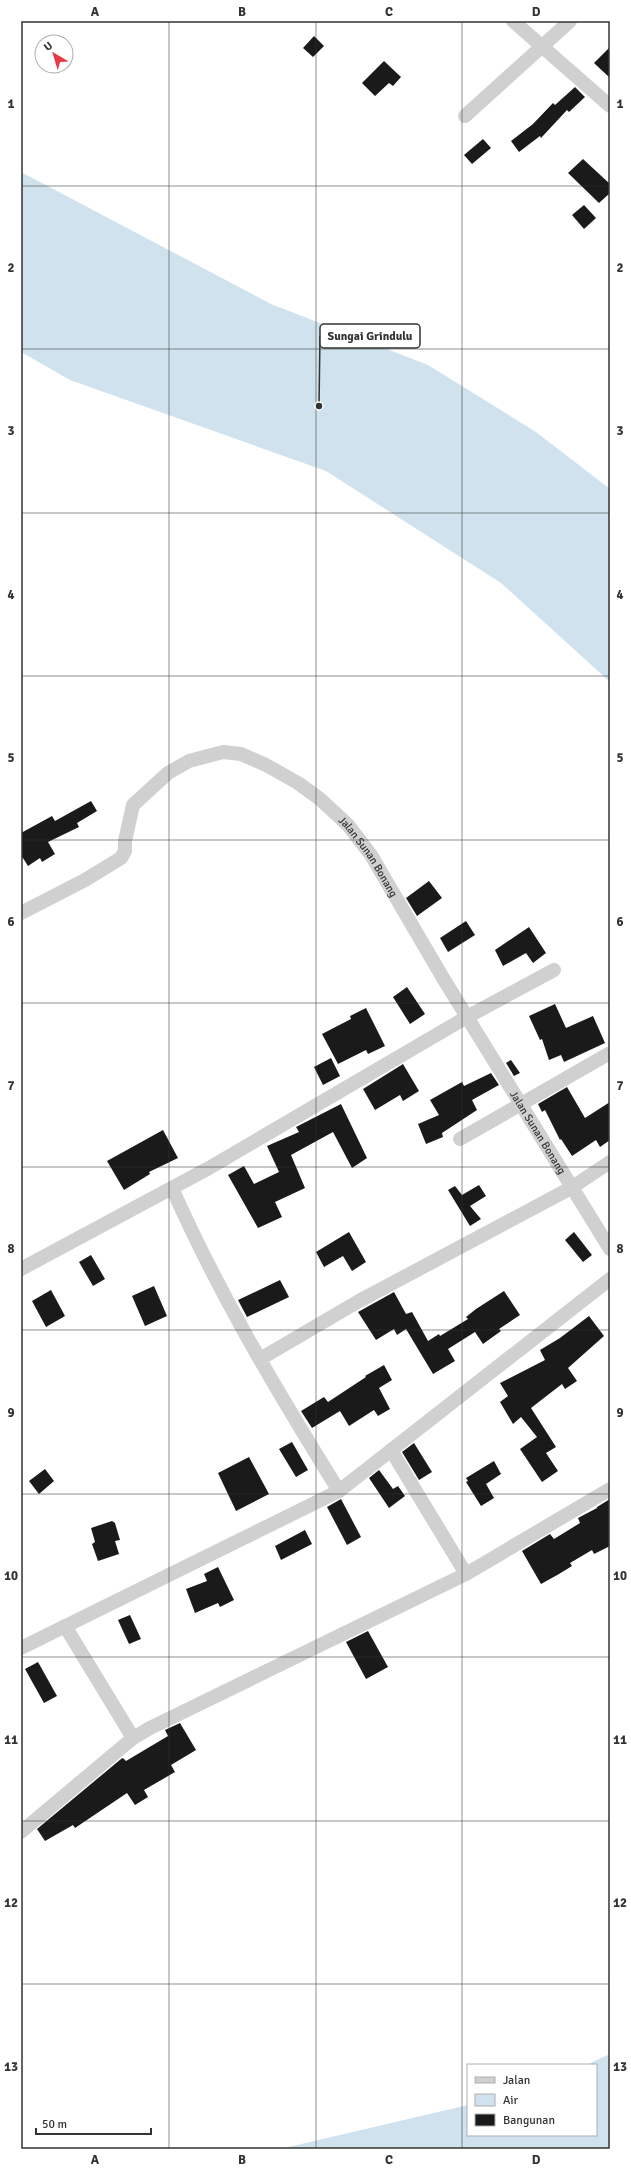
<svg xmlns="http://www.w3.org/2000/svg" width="631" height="2170" viewBox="0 0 631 2170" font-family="Signika,sans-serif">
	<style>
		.water { fill: #cfe2ee }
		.building { fill: #1a1a1a }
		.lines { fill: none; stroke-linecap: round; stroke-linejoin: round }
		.minor { stroke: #d0d0d0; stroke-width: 14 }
		.grid { fill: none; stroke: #333; stroke-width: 1; stroke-opacity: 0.55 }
		.labels { text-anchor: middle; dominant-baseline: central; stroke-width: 4; stroke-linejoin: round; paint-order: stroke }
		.street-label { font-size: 11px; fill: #333; stroke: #fff }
		.leader { fill: none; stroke: #333; stroke-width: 1.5 }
		.callout-dot { fill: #333; stroke: #fff; stroke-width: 1.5 }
		.callout { fill: #fff; stroke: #333; stroke-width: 1.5 }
		.callout-label { font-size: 12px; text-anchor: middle; font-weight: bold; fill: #333 }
		.neatline { fill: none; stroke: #333; stroke-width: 1.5 }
		.grid-label { font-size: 13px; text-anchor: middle; font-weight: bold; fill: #333 }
	</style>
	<rect width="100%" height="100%" fill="#fff"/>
	<g class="water">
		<polygon points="21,172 271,304 428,365 536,432 610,489 610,682 501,583 326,471 70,380 21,352"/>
		<polygon points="610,2054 610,2149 280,2149 468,2105 468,2135 596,2135 596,2065 586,2065"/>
	</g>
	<g class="building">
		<polygon points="314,36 324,46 313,57 303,48"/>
		<polygon points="610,47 610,78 594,63"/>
		<polygon points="384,61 401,77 393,86 389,83 375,96 362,83"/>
		<polygon points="575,87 585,97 569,112 567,110 541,138 540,136 519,152 511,141 533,124 553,103 555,105"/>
		<polygon points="483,139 491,148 472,164 464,155"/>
		<polygon points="583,159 610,184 610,193 599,203 568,173"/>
		<polygon points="584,205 596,218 584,229 572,215"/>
		<polygon points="91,801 97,811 77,823 79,827 48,842 55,854 42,862 40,858 28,866 21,855 21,833 52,816 55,821"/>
		<polygon points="429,881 442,898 417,916 406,898"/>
		<polygon points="466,921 475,935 448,952 440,938"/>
		<polygon points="529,927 546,953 533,963 526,953 503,966 495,950"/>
		<polygon points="407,987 425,1014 410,1024 393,997"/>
		<polygon points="555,1004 566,1028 593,1016 605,1043 564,1062 561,1055 549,1060 542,1039 540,1040 529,1016"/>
		<polygon points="366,1008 385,1046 368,1054 366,1050 338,1064 322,1034 351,1019 350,1016"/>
		<polygon points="331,1058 340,1076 323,1085 314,1067"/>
		<polygon points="511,1060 520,1073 514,1076 506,1063"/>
		<polygon points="403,1064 419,1091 403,1101 400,1095 375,1110 363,1089"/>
		<polygon points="491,1073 499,1085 472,1100 477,1110 442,1133 443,1137 426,1144 418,1124 439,1115 430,1100 462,1082 464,1086"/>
		<polygon points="567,1087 585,1118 610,1102 610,1140 600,1147 596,1140 572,1156 561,1139 560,1140 545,1110 542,1112 538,1104"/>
		<polygon points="341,1104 367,1158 352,1168 333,1132 291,1155 305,1188 275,1202 282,1217 258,1228 228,1175 244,1166 254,1184 279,1172 267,1146 299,1132 296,1127"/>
		<polygon points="163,1130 178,1158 149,1172 150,1174 124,1190 107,1161"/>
		<polygon points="479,1185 486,1196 470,1206 481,1219 470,1226 448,1190 455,1186 462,1195"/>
		<polygon points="349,1232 366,1262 352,1271 343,1256 324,1267 316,1252"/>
		<polygon points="574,1232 592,1255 583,1262 565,1240"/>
		<polygon points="91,1255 105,1279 93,1286 79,1262"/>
		<polygon points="280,1280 289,1297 247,1317 238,1300"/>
		<polygon points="154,1286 167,1316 145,1326 132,1296"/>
		<polygon points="51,1290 65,1316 46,1327 32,1301"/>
		<polygon points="504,1291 520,1315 499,1329 501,1331 483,1344 475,1332 448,1349 455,1361 433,1374 406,1329 397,1335 394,1329 376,1340 358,1312 394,1292 406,1314 412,1312 428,1341 439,1334 440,1336 468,1319 466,1317 476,1309"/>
		<polygon points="589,1316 604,1336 568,1368 577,1381 565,1389 562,1384 531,1408 556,1447 546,1453 558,1471 542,1482 520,1449 537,1437 521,1417 513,1424 500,1402 508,1396 500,1383 545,1360 540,1350 560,1338"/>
		<polygon points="384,1365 392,1380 379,1388 390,1409 378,1416 374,1410 349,1426 340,1411 312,1428 301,1411 324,1397 328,1402 366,1377 365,1376"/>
		<polygon points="292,1442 308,1470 296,1477 279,1449"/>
		<polygon points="414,1443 432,1472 419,1480 402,1452"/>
		<polygon points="249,1457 269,1494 236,1511 218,1473"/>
		<polygon points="494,1461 501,1474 486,1484 494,1498 481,1506 466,1482 468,1481 466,1478"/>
		<polygon points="45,1469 54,1481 39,1494 29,1481"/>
		<polygon points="379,1470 393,1489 398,1486 405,1496 389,1508 369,1478"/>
		<polygon points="341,1499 361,1537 347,1545 327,1507"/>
		<polygon points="610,1499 610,1546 594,1554 592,1550 570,1563 572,1566 559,1574 541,1584 522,1551 550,1534 554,1539 580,1523 578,1518 597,1508 597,1507"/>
		<polygon points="112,1521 115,1523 120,1540 115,1541 119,1554 98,1561 92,1544 95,1542 91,1528"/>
		<polygon points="305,1530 312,1544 281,1560 275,1546"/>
		<polygon points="218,1567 234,1600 220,1607 218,1603 195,1613 186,1589 207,1581 204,1574"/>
		<polygon points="130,1615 141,1639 129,1644 118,1620"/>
		<polygon points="368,1631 388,1667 366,1679 346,1642"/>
		<polygon points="38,1662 57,1696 44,1703 25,1669"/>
		<polygon points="180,1723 196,1750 171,1765 175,1772 144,1790 148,1797 135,1805 127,1793 75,1828 73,1825 45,1841 37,1829 121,1759 123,1758 126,1761 168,1736 165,1730"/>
	</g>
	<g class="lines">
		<g class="minor">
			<polyline points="513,21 610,106"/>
			<polyline points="465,116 570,21"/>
			<path id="s1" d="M21,913L85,880L121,858L125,851V841L133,805L168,773L189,761L223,752L241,754L266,765L298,783L320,799L348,825L371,855L443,978L610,1249"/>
			<polyline points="460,1139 610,1053"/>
			<path d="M172,1188C219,1294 278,1393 339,1491"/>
			<polyline points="21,1269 209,1168 467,1017 554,970"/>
			<polyline points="260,1359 359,1301 571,1188 610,1162"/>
			<polyline points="391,1450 466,1574"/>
			<polyline points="65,1626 133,1738 150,1728 466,1574 610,1489"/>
			<polyline points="21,1648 339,1491 610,1279"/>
			<polyline points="21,1832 133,1738"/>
		</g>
	</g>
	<path class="grid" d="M169,21V2149M316,21V2149M462,21V2149M21,186H610M21,349H610M21,513H610M21,676H610M21,840H610M21,1003H610M21,1167H610M21,1330H610M21,1494H610M21,1657H610M21,1821H610M21,1984H610"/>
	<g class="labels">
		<g class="street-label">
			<text stroke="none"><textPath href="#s1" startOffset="461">Jalan Sunan Bonang</textPath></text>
			<text stroke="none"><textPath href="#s1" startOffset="785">Jalan Sunan Bonang</textPath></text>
		</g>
	</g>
	<path class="leader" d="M319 406L320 336"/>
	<circle class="callout-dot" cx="319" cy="406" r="4"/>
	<rect class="callout" x="320" y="324" width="100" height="24" rx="4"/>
	<g class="callout-label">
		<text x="370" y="340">Sungai Grindulu</text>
	</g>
	<rect width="631" height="2170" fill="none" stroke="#ffffff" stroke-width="44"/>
	<rect x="467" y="2064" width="130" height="72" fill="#ffffff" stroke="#adadad"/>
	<rect x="475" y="2077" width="20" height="6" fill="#d0d0d0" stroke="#adadad"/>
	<text x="503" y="2084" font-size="12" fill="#333333">Jalan</text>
	<rect x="475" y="2094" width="20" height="12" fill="#cfe2ee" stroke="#adadad"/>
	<text x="503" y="2104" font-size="12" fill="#333333">Air</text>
	<rect x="475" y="2114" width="20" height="12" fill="#1a1a1a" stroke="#adadad"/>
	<text x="503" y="2124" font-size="12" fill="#333333">Bangunan</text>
	<g transform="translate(54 54) rotate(322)"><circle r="19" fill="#ffffff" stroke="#adadad"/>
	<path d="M0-3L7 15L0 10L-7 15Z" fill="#e63946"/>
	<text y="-6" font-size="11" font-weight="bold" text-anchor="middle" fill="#333333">U</text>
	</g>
	<path d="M36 2128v6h115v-6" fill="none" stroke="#333333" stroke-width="2"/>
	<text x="42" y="2128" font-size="12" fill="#333333" stroke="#ffffff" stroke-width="3" paint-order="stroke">50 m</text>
	<rect x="22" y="22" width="587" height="2126" class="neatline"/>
	<g class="grid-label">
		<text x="95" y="16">A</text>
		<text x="242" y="16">B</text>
		<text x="389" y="16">C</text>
		<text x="536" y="16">D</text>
		<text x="11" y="108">1</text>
		<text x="620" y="108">1</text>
		<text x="11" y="272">2</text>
		<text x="620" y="272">2</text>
		<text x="11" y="435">3</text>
		<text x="620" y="435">3</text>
		<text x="11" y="599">4</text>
		<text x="620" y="599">4</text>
		<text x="11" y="762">5</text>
		<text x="620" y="762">5</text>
		<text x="11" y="926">6</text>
		<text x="620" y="926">6</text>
		<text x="11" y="1090">7</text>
		<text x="620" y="1090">7</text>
		<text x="11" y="1253">8</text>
		<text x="620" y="1253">8</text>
		<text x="11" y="1417">9</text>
		<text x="620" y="1417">9</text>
		<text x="11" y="1580">10</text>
		<text x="620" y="1580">10</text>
		<text x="11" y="1744">11</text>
		<text x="620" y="1744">11</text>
		<text x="11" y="1907">12</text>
		<text x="620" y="1907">12</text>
		<text x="11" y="2071">13</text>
		<text x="620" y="2071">13</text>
		<text x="95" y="2164">A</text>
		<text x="242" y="2164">B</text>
		<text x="389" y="2164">C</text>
		<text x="536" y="2164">D</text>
	</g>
</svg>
